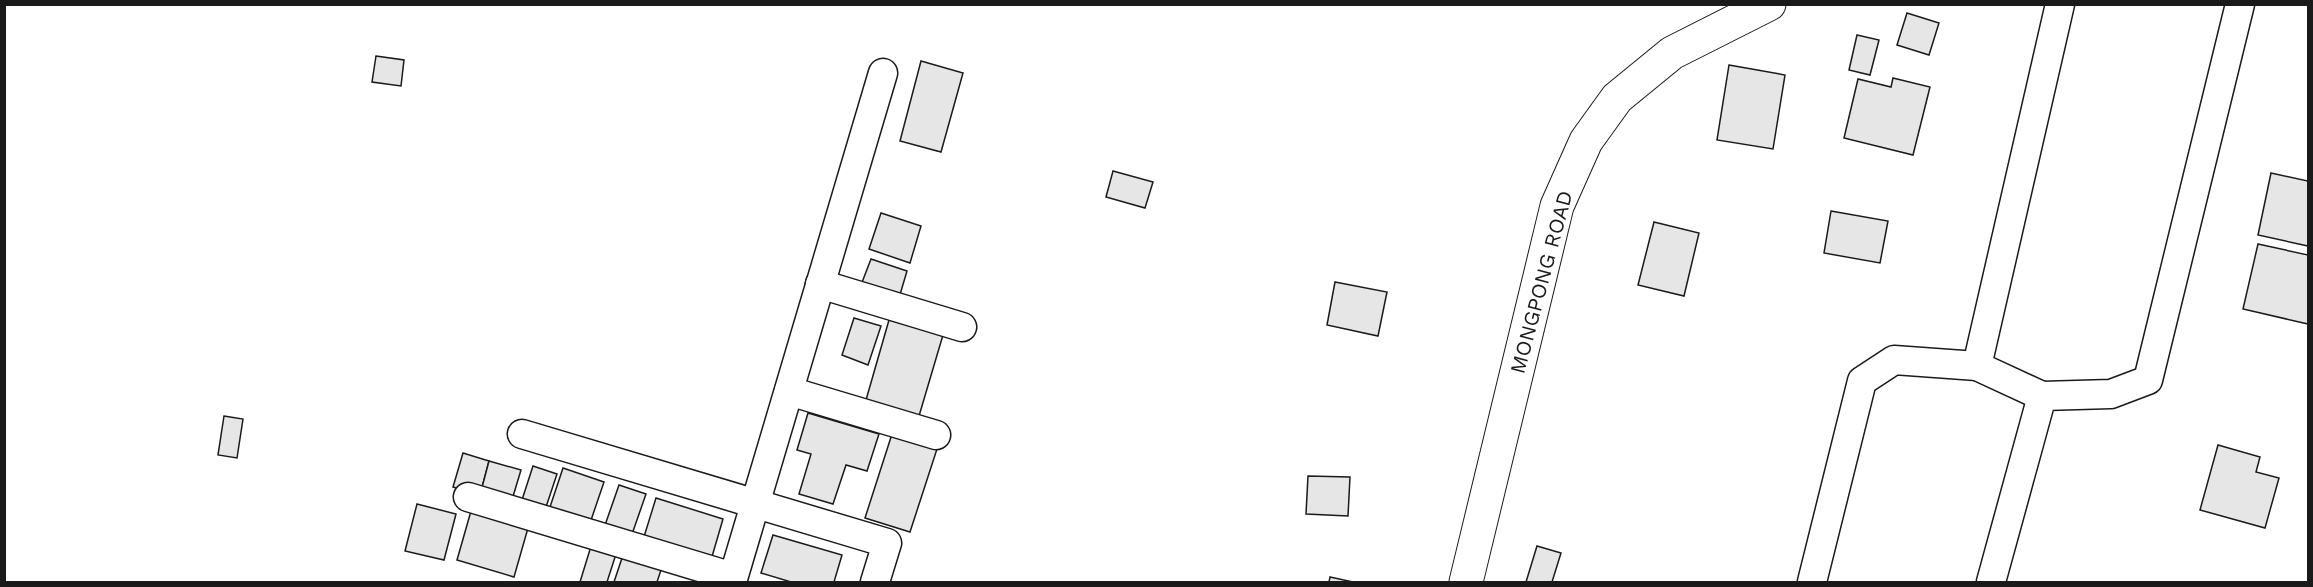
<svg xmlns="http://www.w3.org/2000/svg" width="2313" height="587" viewBox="0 0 2313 587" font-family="'Work Sans',sans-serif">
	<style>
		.building { fill: #e6e6e6; stroke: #1a1a1a; stroke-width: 1.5 }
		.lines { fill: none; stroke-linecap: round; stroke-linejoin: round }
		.street-casing { stroke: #1a1a1a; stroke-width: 31 }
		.secondary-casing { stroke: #1a1a1a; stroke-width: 35 }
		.street { stroke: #fff; stroke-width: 28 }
		.secondary { stroke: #fff; stroke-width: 33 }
		.labels { text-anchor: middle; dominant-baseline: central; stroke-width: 4.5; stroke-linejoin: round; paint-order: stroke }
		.street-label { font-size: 21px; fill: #1a1a1a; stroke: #fff }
	</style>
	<rect width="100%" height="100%" fill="#fff"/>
	<g class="building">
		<polygon points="1907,13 1939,23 1929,55 1897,45"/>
		<polygon points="1857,35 1879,40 1870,75 1849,70"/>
		<polygon points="376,56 404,60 401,86 372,82"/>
		<polygon points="921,61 963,73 941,152 900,141"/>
		<polygon points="1729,65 1785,75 1773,149 1717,140"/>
		<polygon points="1893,78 1930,87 1913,155 1844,138 1858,79 1891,87"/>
		<polygon points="1113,171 1153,182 1145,208 1106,197"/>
		<polygon points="2271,173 2308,181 2308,246 2258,235"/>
		<polygon points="1831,211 1888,221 1880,263 1824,253"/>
		<polygon points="881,213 921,226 910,263 869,249"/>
		<polygon points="1654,222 1699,233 1684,296 1638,285"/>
		<polygon points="2258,244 2308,255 2308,324 2243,309"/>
		<polygon points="871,259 907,271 899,298 861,285"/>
		<polygon points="1335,282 1387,292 1378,336 1327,325"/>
		<polygon points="854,318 881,326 868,365 842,355"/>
		<polygon points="889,320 943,335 919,416 866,400"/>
		<polygon points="808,413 879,434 867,471 846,465 833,504 799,494 811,454 797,450"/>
		<polygon points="224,416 243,419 237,458 218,455"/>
		<polygon points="892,434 937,449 910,532 865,518"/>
		<polygon points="2218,445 2260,457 2256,472 2279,478 2265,528 2200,510"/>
		<polygon points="463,453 489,461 480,495 453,487"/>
		<polygon points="489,461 521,470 511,503 480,495"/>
		<polygon points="533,466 557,474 545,510 521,503"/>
		<polygon points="563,468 604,482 589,526 548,513"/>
		<polygon points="1308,476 1350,477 1348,516 1306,514"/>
		<polygon points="619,485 646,494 631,537 604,528"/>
		<polygon points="656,498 723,519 711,560 643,540"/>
		<polygon points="417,504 456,514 444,560 405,551"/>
		<polygon points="471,511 528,528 514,577 457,560"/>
		<polygon points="773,535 842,555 834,582 791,582 761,573"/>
		<polygon points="592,543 617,551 607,582 580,582"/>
		<polygon points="1537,546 1561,553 1552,582 1526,582"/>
		<polygon points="623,555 662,567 657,582 614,582"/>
		<polygon points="1330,577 1353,582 1329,582"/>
	</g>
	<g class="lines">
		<defs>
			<g id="street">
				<polyline points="820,284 962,327"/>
				<polyline points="789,391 936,435"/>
				<polyline points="2042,396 1977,366 2060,4"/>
				<polyline points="522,434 887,543 875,582"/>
				<polyline points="468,497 733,577"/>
				<polyline points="732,582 883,73"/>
				<polyline points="1812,582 1862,381 1894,360 1977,366"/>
				<polyline points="1991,582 2042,396 2111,394 2148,380 2240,4"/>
			</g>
			<polyline id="secondary" points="1466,582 1557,206 1586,141 1617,98 1672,53 1769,4"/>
		</defs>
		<use href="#street" class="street-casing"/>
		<use href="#secondary" class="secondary-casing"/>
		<use href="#street" class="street"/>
		<use href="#secondary" class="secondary"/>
	</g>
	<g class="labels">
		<g class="street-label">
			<text transform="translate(1541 282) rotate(-75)">MONGPONG ROAD</text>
		</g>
	</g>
	<rect width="2313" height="587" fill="none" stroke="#1a1a1a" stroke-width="12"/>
</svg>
